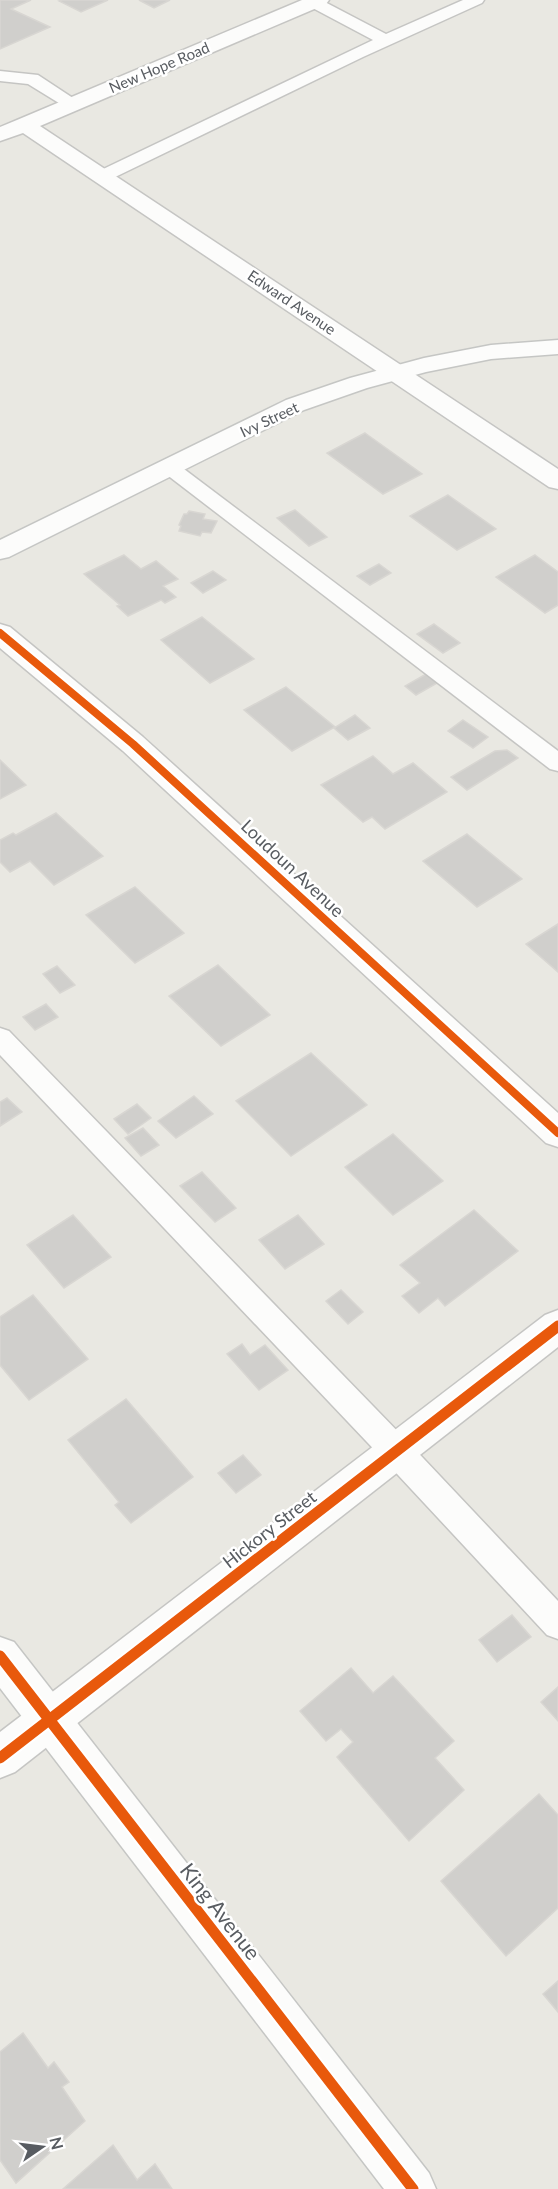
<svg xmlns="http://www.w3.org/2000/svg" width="558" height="2189" viewBox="0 0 558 2189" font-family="Lato,sans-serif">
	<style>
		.building { fill: #d0cfcc; stroke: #d8d6d2; stroke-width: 1.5 }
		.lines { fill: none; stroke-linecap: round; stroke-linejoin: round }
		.lane-casing { stroke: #c5c5c3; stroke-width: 3 }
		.street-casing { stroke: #c5c5c3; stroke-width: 3 }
		.secondary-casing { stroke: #c5c6c4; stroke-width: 3 }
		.lane { fill: #fcfcfb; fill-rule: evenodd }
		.street { fill: #fcfcfb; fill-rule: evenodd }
		.secondary { fill: #fcfcfb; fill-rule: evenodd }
		.cycleway-far1-casing { stroke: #fff; stroke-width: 12 }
		.cycleway-casing { stroke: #fff; stroke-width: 15 }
		.cycleway-far1 { stroke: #e8590c; stroke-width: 8 }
		.cycleway { stroke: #e8590c; stroke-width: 11 }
		.labels { text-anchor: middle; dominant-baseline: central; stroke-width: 5; stroke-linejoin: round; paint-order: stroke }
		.far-street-label { font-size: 15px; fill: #585c61; stroke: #fff }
		.street-label { font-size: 18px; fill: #585c61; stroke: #fff }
		.near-street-label { font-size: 21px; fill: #585c61; stroke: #fff }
	</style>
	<rect width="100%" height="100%" fill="#e9e8e2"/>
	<g class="building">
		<polygon points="0,0 31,0 11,9 50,27 0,49"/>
		<polygon points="62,0 108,0 81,12 59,1"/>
		<polygon points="139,0 170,0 154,8"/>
		<polygon points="365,433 422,474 383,494 327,453"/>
		<polygon points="448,495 496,529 457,550 410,516"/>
		<polygon points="295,510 327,537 309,546 277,518"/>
		<polygon points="189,511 205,514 203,519 217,521 211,533 202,532 200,536 179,531 181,526 179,525 184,514 187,514"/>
		<polygon points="124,555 141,569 156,561 178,579 163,586 176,597 165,603 161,600 128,616 117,606 120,605 84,574"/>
		<polygon points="535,555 558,572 558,605 545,613 496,577"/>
		<polygon points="379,564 391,573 370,585 357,576"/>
		<polygon points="213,571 226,580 203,593 191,583"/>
		<polygon points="202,617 254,659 210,683 161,640"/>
		<polygon points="434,624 460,643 443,653 417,634"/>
		<polygon points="428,673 439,682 416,695 405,686"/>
		<polygon points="286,687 335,727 292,751 244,710"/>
		<polygon points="355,715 370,728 348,740 334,728"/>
		<polygon points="463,720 488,737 473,748 448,731"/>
		<polygon points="507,750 518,758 467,790 451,777 495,751"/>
		<polygon points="373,756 393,774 413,763 447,792 385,829 372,817 363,822 321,785"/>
		<polygon points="0,760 26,785 0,799"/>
		<polygon points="56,813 103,856 54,885 30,861 10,872 0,862 0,840 13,833 16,835"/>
		<polygon points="467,834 522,879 477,907 423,861"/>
		<polygon points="135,887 184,933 135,963 86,915"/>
		<polygon points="558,924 558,972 526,944"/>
		<polygon points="218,965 270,1015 221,1046 169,996"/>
		<polygon points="57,966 75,985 60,993 43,974"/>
		<polygon points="46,1004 58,1017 35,1030 23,1017"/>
		<polygon points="311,1053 367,1105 291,1156 236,1101"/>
		<polygon points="194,1096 213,1114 176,1138 158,1121"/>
		<polygon points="7,1098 22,1112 0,1126 0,1102"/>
		<polygon points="137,1104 151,1118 128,1134 114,1119"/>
		<polygon points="143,1128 159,1145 141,1156 125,1138"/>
		<polygon points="393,1134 443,1181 393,1215 345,1167"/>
		<polygon points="202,1172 236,1208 215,1222 180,1186"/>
		<polygon points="474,1210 518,1251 445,1306 438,1298 419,1313 402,1296 420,1283 400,1265"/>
		<polygon points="73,1215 111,1257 64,1288 27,1245"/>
		<polygon points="298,1215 324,1244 285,1269 259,1240"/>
		<polygon points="341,1290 363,1312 348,1324 326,1301"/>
		<polygon points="33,1295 88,1359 29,1400 0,1365 0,1317"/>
		<polygon points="242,1344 250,1355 265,1345 288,1370 259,1390 227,1354"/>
		<polygon points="126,1399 193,1477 131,1523 115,1505 119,1502 68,1440"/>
		<polygon points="243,1455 261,1475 236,1493 218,1473"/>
		<polygon points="512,1615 531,1637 497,1662 479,1640"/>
		<polygon points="351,1668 373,1693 393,1676 454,1741 435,1758 464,1790 409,1841 337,1757 353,1742 341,1729 326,1741 300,1711"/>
		<polygon points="558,1687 558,1721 541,1702"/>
		<polygon points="539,1794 558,1815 558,1908 506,1956 441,1881"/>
		<polygon points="558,1981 558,2012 543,1994"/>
		<polygon points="23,2033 48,2068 54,2062 69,2082 62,2087 85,2121 16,2183 0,2160 0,2052"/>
		<polygon points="113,2145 137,2180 155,2164 172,2189 63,2189"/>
	</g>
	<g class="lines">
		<defs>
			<g id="lane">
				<polygon points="306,0 321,0 386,34 463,0 484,0 482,3 363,57 109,180 97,180 94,176 97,172 373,40 307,5"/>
				<polygon points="0,71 38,75 82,104 79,108 67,108 28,84 0,81"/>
				<polygon points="169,461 176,463 558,751 558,771 550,769 162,471 159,467 162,463"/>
				<polygon points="0,1028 9,1031 407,1441 558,1601 558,1639 547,1635 385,1461 0,1055"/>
			</g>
			<g id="street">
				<polygon points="302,0 329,0 326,4 40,126 558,469 558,489 549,487 23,133 0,141 0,127 17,120"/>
				<polygon points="0,624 10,627 143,737 558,1113 558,1147 546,1143 123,751 0,648"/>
				<polygon points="558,1310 558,1347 15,1772 0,1778 0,1732 545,1315"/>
			</g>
			<g id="secondary">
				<polygon points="558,340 558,354 491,359 426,372 367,388 304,410 9,557 0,559 0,540 286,400 350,378 424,358 491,345"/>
				<polygon points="0,1637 14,1642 429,2173 436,2189 384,2189 0,1688"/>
			</g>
		</defs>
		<use href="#lane" class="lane-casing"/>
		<use href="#street" class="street-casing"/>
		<use href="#secondary" class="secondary-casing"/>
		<use href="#lane" class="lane"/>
		<use href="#street" class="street"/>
		<use href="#secondary" class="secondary"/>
		<defs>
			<polyline id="cycleway-far1" points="0,633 133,744 558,1133"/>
			<g id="cycleway">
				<polyline points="0,1656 413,2189"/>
				<polyline points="0,1758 558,1326"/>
			</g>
		</defs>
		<use href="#cycleway-far1" class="cycleway-far1-casing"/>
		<use href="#cycleway" class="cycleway-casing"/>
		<use href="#cycleway-far1" class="cycleway-far1"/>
		<use href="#cycleway" class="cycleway"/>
	</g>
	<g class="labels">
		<g class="far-street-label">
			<text transform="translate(159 67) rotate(-23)">New Hope Road</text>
			<text transform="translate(292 302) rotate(34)">Edward Avenue</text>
			<text transform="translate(269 419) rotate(-25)">Ivy Street</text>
		</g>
		<g class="street-label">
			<text transform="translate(293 868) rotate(43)">Loudoun Avenue</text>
			<text transform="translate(269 1529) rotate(-38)">Hickory Street</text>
		</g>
		<g class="near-street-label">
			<text transform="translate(221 1911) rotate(52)">King Avenue</text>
		</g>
	</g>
	<g transform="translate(42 2147) rotate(76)" stroke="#ffffff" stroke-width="4.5" paint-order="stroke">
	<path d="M0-4.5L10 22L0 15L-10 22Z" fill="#585c61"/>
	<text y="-9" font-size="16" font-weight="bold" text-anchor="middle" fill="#585c61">N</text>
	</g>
</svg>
